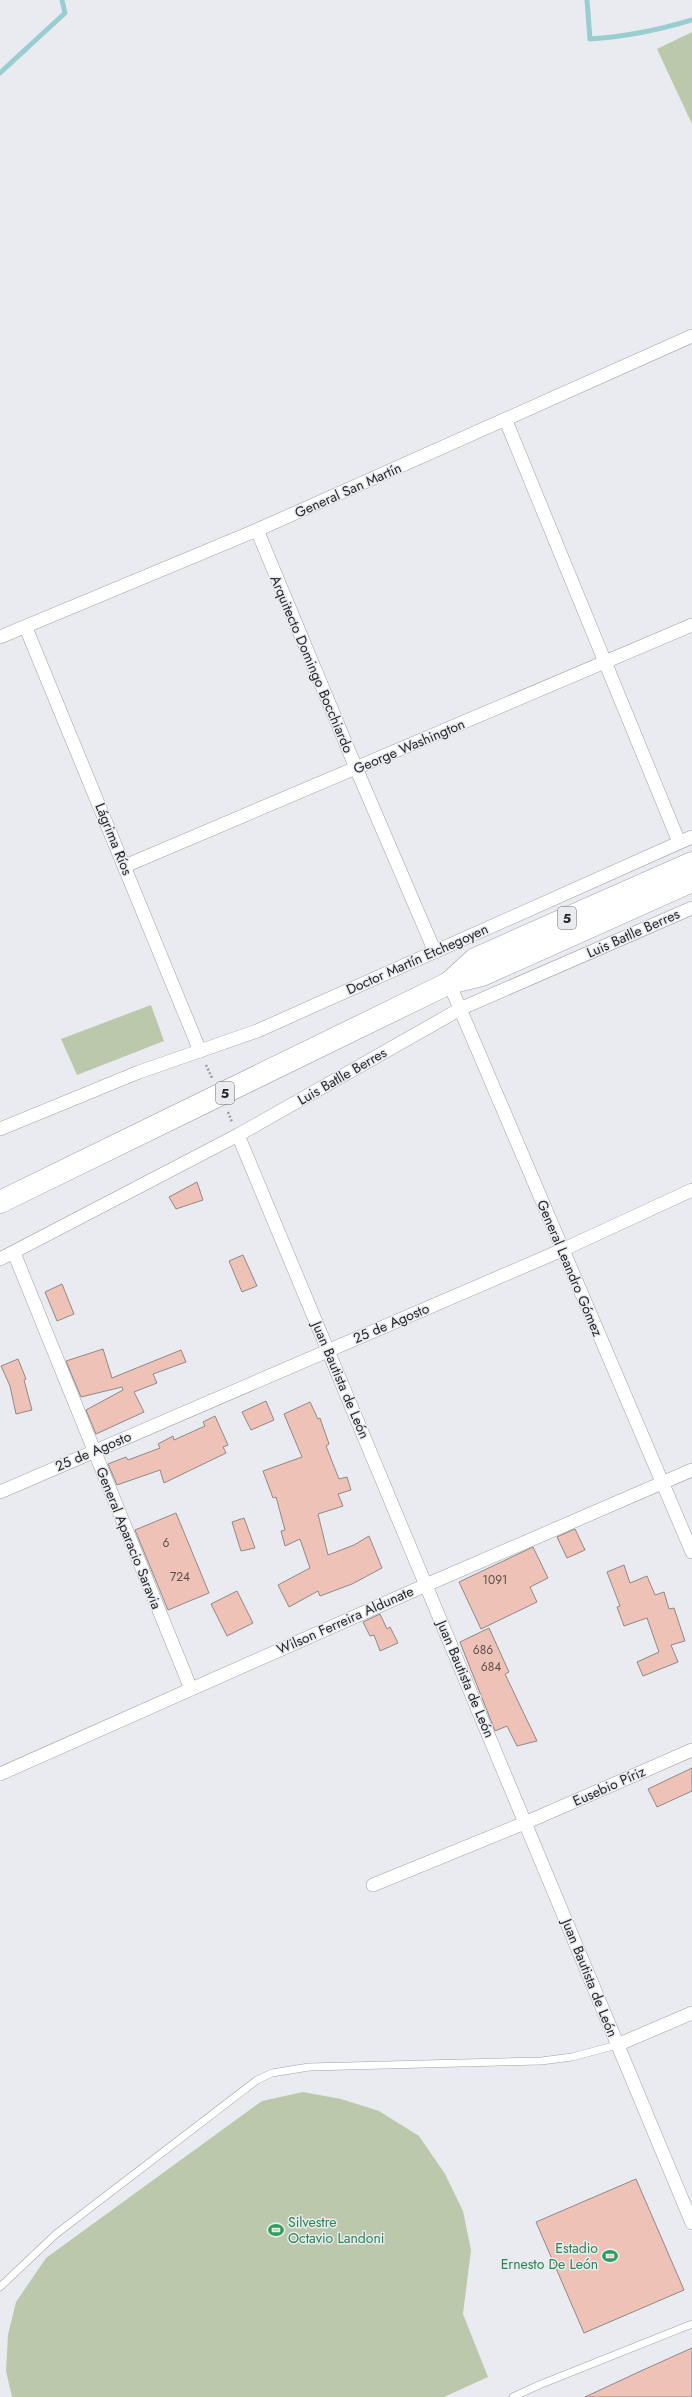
<svg xmlns="http://www.w3.org/2000/svg" width="692" height="2397" viewBox="0 0 692 2397" font-family="Jost,sans-serif">
	<style>
		.green { fill: #bcc8ab }
		.lines { fill: none; stroke-linecap: round; stroke-linejoin: round }
		.stream { stroke: #99ced1; stroke-width: 5 }
		.building { fill: #efc2b7; stroke: #8f8987 }
		.service-casing { stroke: #9ea1a6; stroke-width: 8 }
		.minor-casing { stroke: #9ea1a6; stroke-width: 14 }
		.trunk-casing { stroke: #9ea1a6; stroke-width: 23 }
		.path { stroke: #9b9ca1; stroke-width: 2.5; stroke-dasharray: 2 2; stroke-linecap: butt }
		.service { stroke: #fff; stroke-width: 7 }
		.minor { stroke: #fff; stroke-width: 13 }
		.trunk { stroke: #fff; stroke-width: 22 }
		.labels { text-anchor: middle; dominant-baseline: central; stroke-width: 3; stroke-linejoin: round; paint-order: stroke }
		.number-label { font-size: 12px; fill: #584e4c }
		.shield { fill: #e9ebf1; stroke: #606265; stroke-width: 1 }
		.shield-label { font-size: 13px; font-weight: bold; fill: #262729 }
		.street-label { font-size: 14px; fill: #262729; stroke: #e9ebf1 }
		.leisure-label { font-size: 14px; fill: #27864d; stroke: #e9ebf1; text-anchor: start }
	</style>
	<rect width="100%" height="100%" fill="#e9ebf1"/>
	<g class="green">
		<polygon points="692,32 692,124 657,49"/>
		<polygon points="151,1005 164,1041 77,1075 61,1039"/>
		<polygon points="303,2092 341,2099 379,2111 419,2136 445,2174 463,2211 471,2250 463,2314 488,2377 444,2397 12,2397 6,2371 8,2335 16,2302 46,2258 262,2101"/>
	</g>
	<g class="lines">
		<g class="stream">
			<path d="M587,0L590,39C625,37 659,30 692,20"/>
			<polyline points="0,73 65,13 62,0"/>
		</g>
	</g>
	<g class="building">
		<polygon points="197,1182 203,1200 176,1209 169,1197"/>
		<polygon points="243,1255 257,1286 242,1292 229,1261"/>
		<polygon points="62,1284 74,1314 57,1321 45,1292"/>
		<polygon points="103,1349 112,1378 181,1350 186,1362 153,1374 157,1383 134,1392 144,1412 96,1434 86,1410 123,1390 122,1387 81,1397 66,1361"/>
		<polygon points="18,1359 26,1379 24,1380 32,1410 16,1414 10,1386 1,1366"/>
		<polygon points="266,1401 274,1420 251,1430 242,1412"/>
		<polygon points="310,1402 318,1419 320,1418 329,1444 326,1446 339,1479 347,1477 351,1490 338,1494 343,1506 318,1514 328,1555 354,1545 369,1536 382,1568 352,1584 320,1596 318,1591 289,1607 278,1585 310,1568 300,1539 285,1546 281,1531 285,1530 276,1497 273,1498 263,1471 302,1457 284,1414"/>
		<polygon points="215,1416 228,1445 223,1447 226,1453 164,1483 160,1470 117,1485 108,1464 126,1457 128,1460 160,1448 158,1444 173,1436 174,1440 205,1426 203,1422"/>
		<polygon points="176,1513 209,1593 168,1610 135,1530"/>
		<polygon points="244,1518 255,1548 241,1551 232,1522"/>
		<polygon points="575,1529 585,1550 567,1558 557,1537"/>
		<polygon points="533,1547 548,1578 530,1587 537,1602 481,1629 459,1582"/>
		<polygon points="624,1565 630,1583 647,1576 655,1595 664,1592 669,1609 674,1608 685,1641 671,1645 678,1662 643,1676 637,1662 659,1652 647,1618 624,1626 617,1607 620,1606 607,1572"/>
		<polygon points="237,1591 253,1623 227,1636 211,1604"/>
		<polygon points="380,1614 387,1629 390,1627 398,1643 380,1651 374,1635 370,1636 363,1622"/>
		<polygon points="489,1628 509,1672 505,1674 537,1741 517,1746 507,1726 495,1731 460,1642"/>
		<polygon points="692,1768 692,1791 657,1807 648,1789"/>
		<polygon points="636,2179 684,2290 584,2333 536,2222"/>
		<polygon points="692,2348 692,2397 585,2397 643,2370"/>
	</g>
	<g class="lines">
		<defs>
			<g id="service">
				<polyline points="0,2287 56,2234 257,2080 272,2073 309,2067 541,2061 572,2057 617,2045"/>
				<polyline points="513,2397 539,2385 692,2324"/>
			</g>
			<g id="minor">
				<polyline points="506,421 679,842"/>
				<polyline points="257,530 356,768 435,952"/>
				<polyline points="26,628 200,1051"/>
				<polyline points="0,637 257,530 692,336"/>
				<polyline points="125,866 692,625"/>
				<polyline points="449,983 692,1552"/>
				<polyline points="0,1129 139,1072 257,1031 692,837"/>
				<polyline points="238,1135 692,2223"/>
				<polyline points="14,1253 191,1689"/>
				<polyline points="0,1259 238,1135 462,1008 692,908"/>
				<polyline points="0,1492 562,1250 692,1190"/>
				<polyline points="0,1774 426,1585 692,1470"/>
				<polyline points="373,1885 527,1822 692,1750"/>
				<polyline points="617,2045 692,2013"/>
			</g>
			<g id="trunk">
				<polyline points="450,982 475,959 692,863"/>
				<polyline points="0,1202 449,983 482,975 692,881"/>
			</g>
		</defs>
		<use href="#service" class="service-casing"/>
		<use href="#minor" class="minor-casing"/>
		<use href="#trunk" class="trunk-casing"/>
		<g class="path">
			<polyline points="206,1065 212,1078"/>
			<polyline points="228,1112 232,1122"/>
		</g>
		<use href="#service" class="service"/>
		<use href="#minor" class="minor"/>
		<use href="#trunk" class="trunk"/>
	</g>
	<defs>
		<symbol id="stadium-bare" viewBox="-9 -9 18 18"><path d="M0-5a6.5 5 0 1 0 0 10a6.5 5 0 1 0 0-10ZM-3.5-1.8h7v3.6h-7Z" fill="#2e9e5b" stroke="#e9ebf1" stroke-width="2.5" paint-order="stroke"/></symbol>
	</defs>
	<g fill-rule="evenodd">
		<use href="#stadium-bare" x="265" y="2219" width="22" height="22"/>
		<use href="#stadium-bare" x="599" y="2245" width="22" height="22"/>
	</g>
	<g class="labels">
		<g class="number-label">
			<text x="166" y="1543">6</text>
			<text x="180" y="1577">724</text>
			<text x="495" y="1580">1091</text>
			<text x="483" y="1650">686</text>
			<text x="491" y="1667">684</text>
		</g>
		<g class="shield">
			<rect x="558" y="907" width="18" height="22" rx="3"/>
			<rect x="216" y="1082" width="18" height="22" rx="3"/>
		</g>
		<g class="shield-label">
			<text x="567" y="918">5</text>
			<text x="225" y="1093">5</text>
		</g>
		<g class="street-label">
			<text transform="translate(348 490) rotate(-24)">General San Martín</text>
			<text transform="translate(312 664) rotate(67)">Arquitecto Domingo Bocchiardo</text>
			<text transform="translate(409 746) rotate(-23)">George Washington</text>
			<text transform="translate(114 839) rotate(68)">Lágrima Ríos</text>
			<text transform="translate(633 933) rotate(-24)">Luis Batlle Berres</text>
			<text transform="translate(417 959) rotate(-24)">Doctor Martín Etchegoyen</text>
			<text transform="translate(342 1076) rotate(-30)">Luis Batlle Berres</text>
			<text transform="translate(570 1268) rotate(67)">General Leandro Gómez</text>
			<text transform="translate(391 1323) rotate(-23)">25 de Agosto</text>
			<text transform="translate(341 1380) rotate(67)">Juan Bautista de León</text>
			<text transform="translate(93 1451) rotate(-23)">25 de Agosto</text>
			<text transform="translate(129 1538) rotate(68)">General Aparacio Saravia</text>
			<text transform="translate(345 1620) rotate(-24)">Wilson Ferreira Aldunate</text>
			<text transform="translate(466 1679) rotate(67)">Juan Bautista de León</text>
			<text transform="translate(609 1786) rotate(-24)">Eusebio Píriz</text>
			<text transform="translate(590 1978) rotate(68)">Juan Bautista de León</text>
		</g>
		<g class="leisure-label">
			<text x="288" y="2222">Silvestre<tspan x="288" dy="16">Octavio Landoni</tspan></text>
			<text x="598" y="2248" text-anchor="end">Estadio<tspan x="598" dy="16">Ernesto De León</tspan></text>
		</g>
	</g>
</svg>
